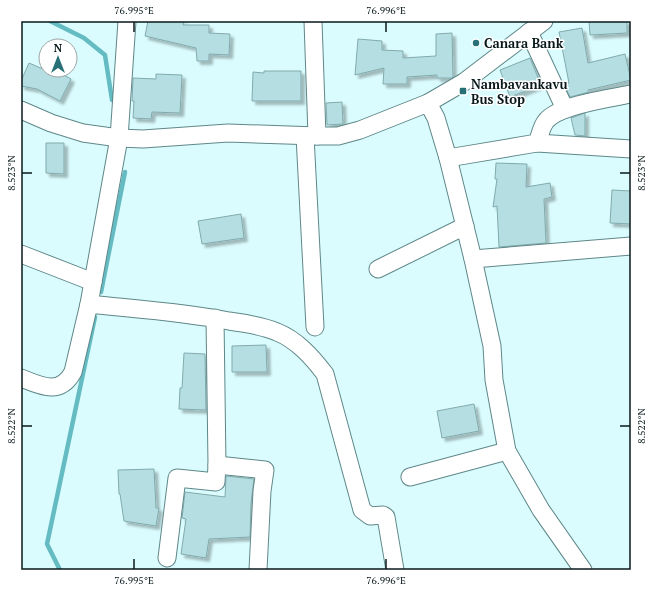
<svg xmlns="http://www.w3.org/2000/svg" width="652" height="591" viewBox="0 0 652 591" font-family="'PT Serif',serif">
	<style>
		.lines { fill: none; stroke-linecap: round; stroke-linejoin: round }
		.stream { stroke: #64bcc2; stroke-width: 4.5 }
		.building { fill: #b4dee1; stroke: #81aaac; filter: url(#shadow) }
		.minor-casing { stroke: #5f8789; stroke-width: 19 }
		.minor { stroke: #fff; stroke-width: 17 }
		.ticks { fill: none; stroke: #08181a; stroke-width: 1.5 }
		.poi-dot { fill: #277176; stroke: #fff; stroke-width: 1.5 }
		.labels { text-anchor: middle; dominant-baseline: central; stroke-width: 3; stroke-linejoin: round; paint-order: stroke }
		.poi-label { font-size: 13px; font-weight: bold; fill: #08181a; stroke: #fff; text-anchor: start }
		.neatline { fill: none; stroke: #08181a; stroke-width: 1.5 }
		.ticks-label { font-size: 10px; text-anchor: middle; fill: #08181a }
	</style>
	<defs>
		<filter id="shadow"><feDropShadow dx="3.5" dy="3.5" stdDeviation="1" flood-color="#0004"/></filter>
	</defs>
	<rect width="100%" height="100%" fill="#dafcfe"/>
	<g class="lines">
		<g class="stream">
			<polyline points="50,21 84,38 105,55 112,100"/>
			<polyline points="101,292 125,172"/>
			<polyline points="60,570 47,544 95,317"/>
		</g>
	</g>
	<g class="building">
		<polygon points="148,21 184,21 183,25 209,25 209,33 230,34 229,55 209,54 209,61 197,61 196,48 145,36"/>
		<polygon points="589,21 627,21 627,33 590,35"/>
		<polygon points="582,28 588,63 625,54 631,80 588,90 589,92 570,97 564,84 569,83 559,32"/>
		<polygon points="452,33 453,77 452,78 437,78 437,75 407,77 407,84 383,84 384,68 355,75 358,39 382,41 382,50 403,51 403,58 436,56 436,34"/>
		<polygon points="530,58 541,85 510,97 500,70"/>
		<polygon points="29,63 57,75 58,72 71,79 60,101 37,89 21,86 21,81"/>
		<polygon points="264,71 301,71 301,101 252,101 253,72 264,73"/>
		<polygon points="156,74 182,75 180,113 152,112 151,119 133,118 134,101 132,101 133,78 156,79"/>
		<polygon points="342,102 343,124 327,125 326,103"/>
		<polygon points="585,113 585,136 575,135 571,118"/>
		<polygon points="46,143 64,143 64,174 46,173"/>
		<polygon points="496,163 527,164 526,187 550,183 552,197 544,199 546,243 499,247 497,206 493,207 497,179 495,179"/>
		<polygon points="612,190 631,191 631,224 610,223"/>
		<polygon points="241,214 244,238 202,244 198,221"/>
		<polygon points="266,345 267,372 232,372 232,346"/>
		<polygon points="184,353 205,354 206,410 179,409 180,388 182,388"/>
		<polygon points="474,404 479,431 442,438 437,411"/>
		<polygon points="154,469 156,508 159,508 156,526 124,521 120,494 119,494 118,470"/>
		<polygon points="226,476 254,479 251,503 250,537 209,539 206,558 181,554 186,519 182,518 185,492 225,497"/>
	</g>
	<g class="lines">
		<defs>
			<g id="minor">
				<polyline points="313,21 317,136"/>
				<polyline points="529,32 565,109"/>
				<polyline points="428,103 464,82 544,21"/>
				<polyline points="21,110 51,123 83,133 119,138 143,139 228,133 317,136 338,136 360,130 428,103 436,118 448,158 473,259 492,346 494,380 507,451 541,510 583,570"/>
				<polyline points="305,136 315,327"/>
				<polyline points="537,143 631,149"/>
				<path d="M448,158L537,143C540,136 541,127 546,121C558,105 611,98 631,94"/>
				<polyline points="21,254 93,282"/>
				<polyline points="473,259 631,246"/>
				<polyline points="378,269 465,226"/>
				<path d="M89,304C136,309 183,312 229,321C244,323 263,326 277,332C297,340 312,357 325,374L362,510L370,516L383,515L386,517L395,570"/>
				<path d="M21,378C41,386 60,396 73,372L89,304L119,138L127,21"/>
				<polyline points="217,465 265,470 262,491 258,570"/>
				<polyline points="410,477 507,451"/>
				<polyline points="167,558 177,478 216,482 217,465 215,318"/>
			</g>
		</defs>
		<use href="#minor" class="minor-casing"/>
		<use href="#minor" class="minor"/>
	</g>
	<path class="ticks" d="M134,22V32M386,22V32M22,173H32M620,173H630M22,426H32M620,426H630M134,559V569M386,559V569"/>
	<g class="poi-dot">
		<circle cx="476" cy="43" r="4"/>
		<rect x="459" y="87" width="8" height="8" rx="2"/>
	</g>
	<g class="labels">
		<g class="poi-label">
			<text x="484" y="43">Canara Bank</text>
			<text x="471" y="84">Nambavankavu<tspan x="471" dy="15">Bus Stop</tspan></text>
		</g>
	</g>
	<rect width="652" height="591" fill="none" stroke="#ffffff" stroke-width="44"/>
	<g transform="translate(58 58)"><circle r="19" fill="#ffffff" stroke="#9ca3a3"/>
	<path d="M0-3L7 15L0 10L-7 15Z" fill="#277176"/>
	<text y="-6" font-size="11" font-weight="bold" text-anchor="middle" fill="#08181a">N</text>
	</g>
	<rect x="22" y="22" width="608" height="547" class="neatline"/>
	<g class="ticks-label">
		<text x="134" y="14">76.995°E</text>
		<text x="386" y="14">76.996°E</text>
		<text transform="translate(11 173) rotate(-90)" y="4">8.523°N</text>
		<text transform="translate(641 173) rotate(-90)" y="4">8.523°N</text>
		<text transform="translate(11 426) rotate(-90)" y="4">8.522°N</text>
		<text transform="translate(641 426) rotate(-90)" y="4">8.522°N</text>
		<text x="134" y="584">76.995°E</text>
		<text x="386" y="584">76.996°E</text>
	</g>
</svg>
